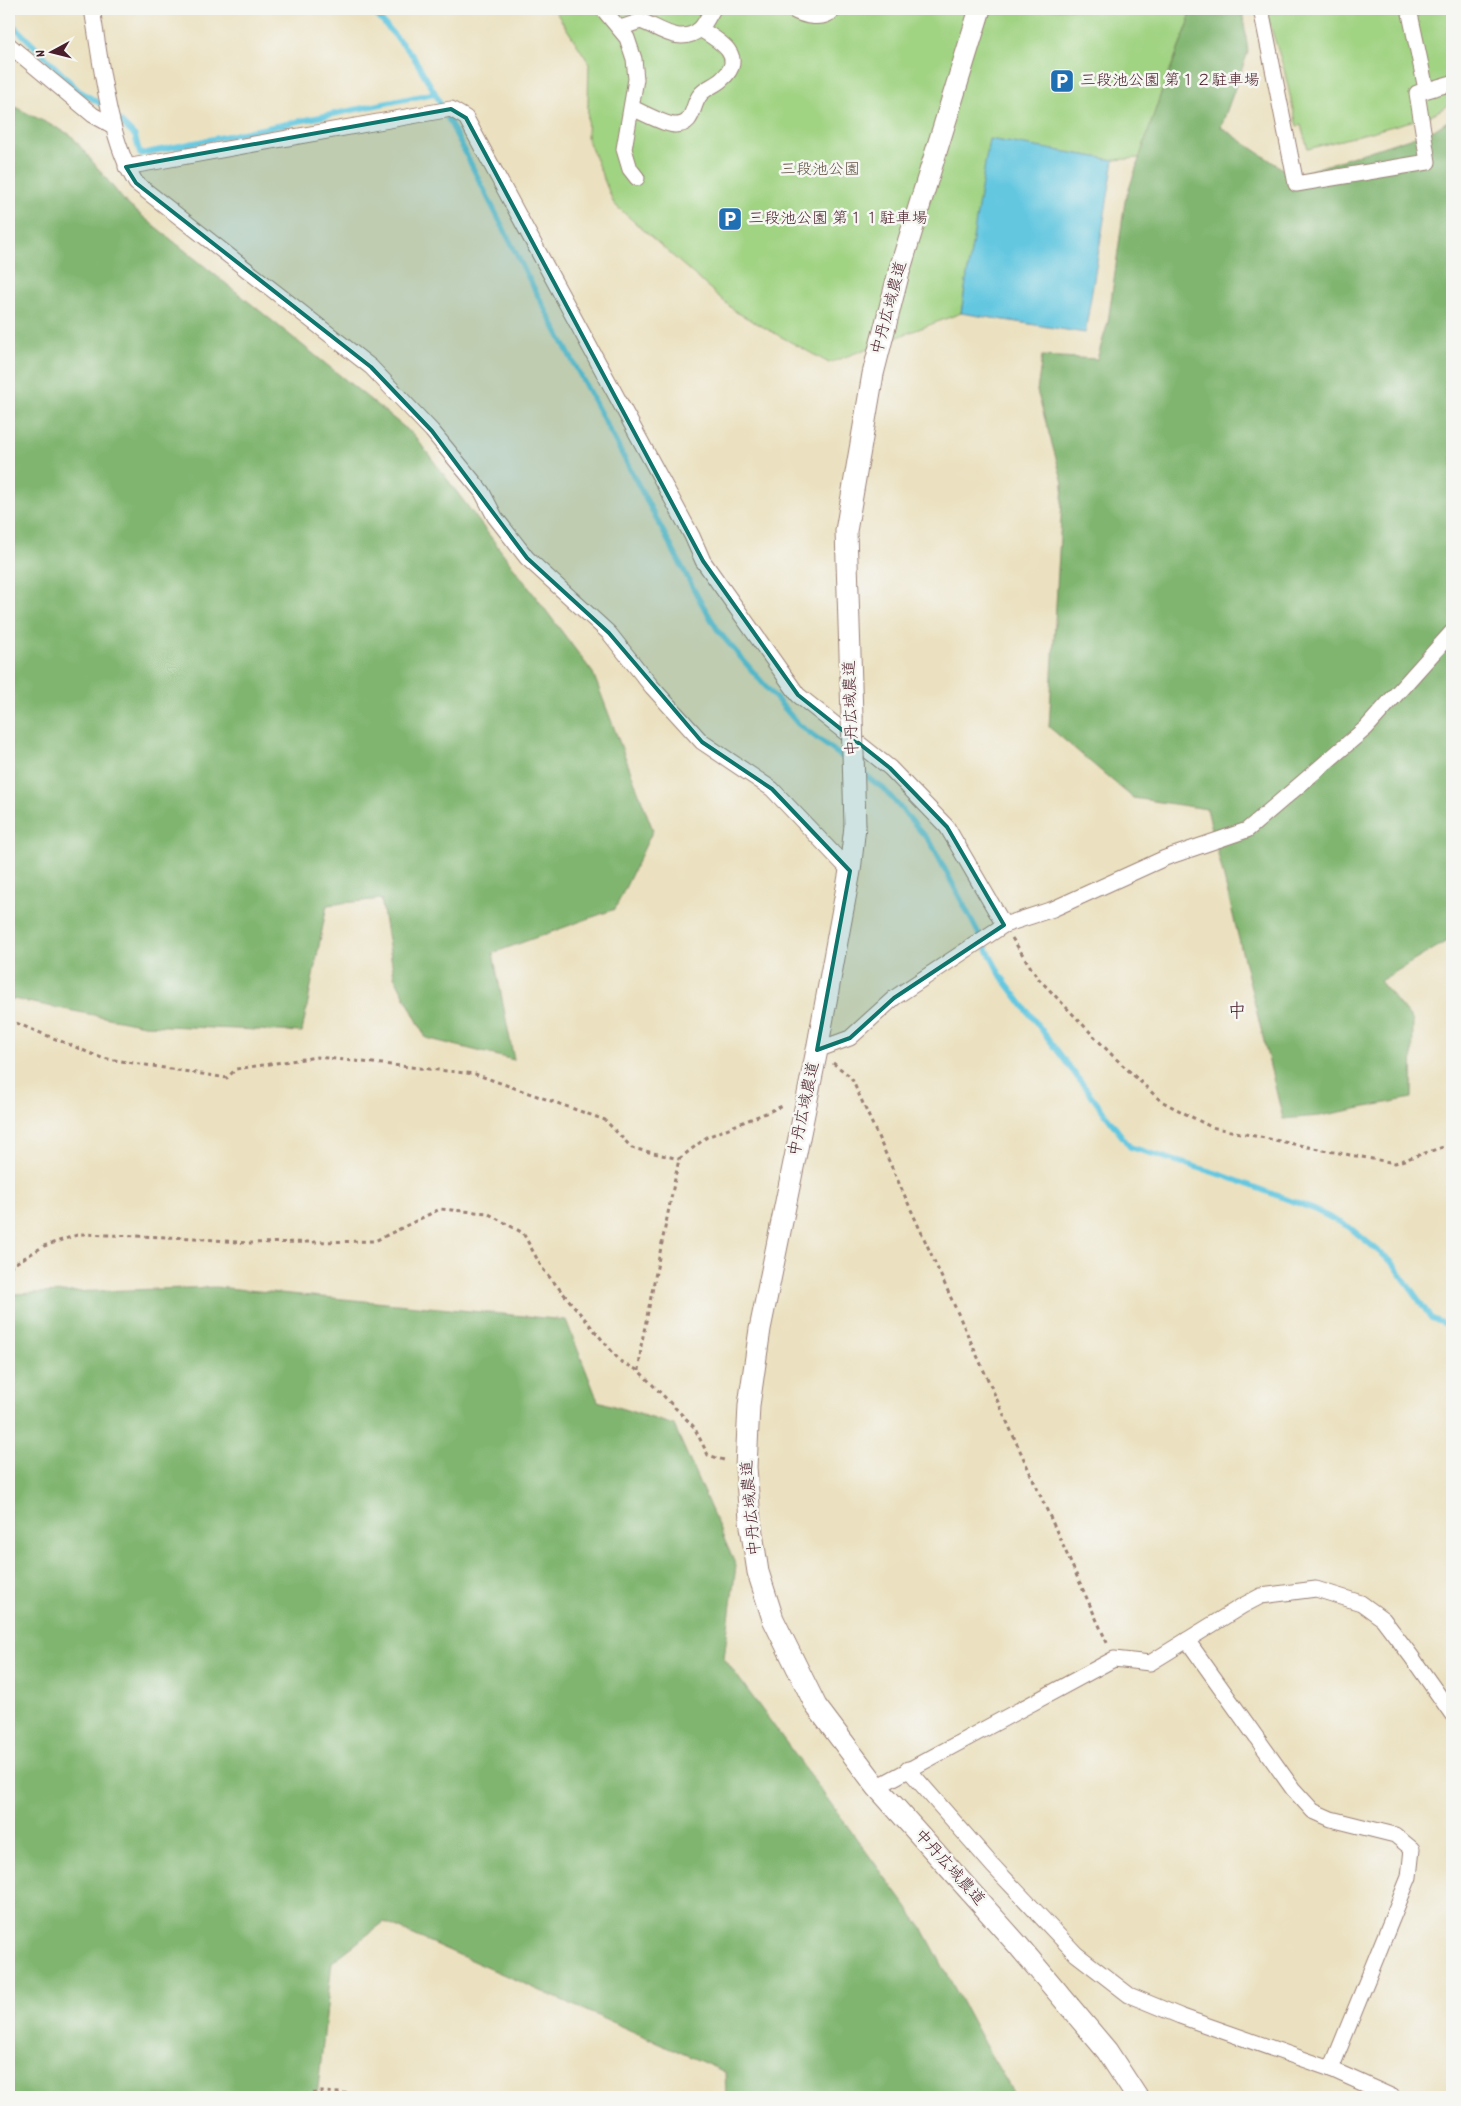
<svg xmlns="http://www.w3.org/2000/svg" width="1461" height="2106" viewBox="0 0 1461 2106" font-family="Dekko,'Klee One',sans-serif">
	<style>
		.green { fill: #a0d382; stroke: #757956 }
		.forest { fill: #80b570; stroke: #656a4e }
		.water { fill: #63c7e0; stroke: #567386 }
		.lines { fill: none; stroke-linecap: round; stroke-linejoin: round }
		.stream { stroke: #63c7e0; stroke-width: 5.5 }
		.street-casing { stroke: #9a8076; stroke-width: 17 }
		.secondary-casing { stroke: #9a8076; stroke-width: 23 }
		.path { stroke: #9a8076; stroke-width: 3; stroke-dasharray: 4 4; stroke-linecap: butt }
		.street { stroke: #fff; stroke-width: 15 }
		.secondary { stroke: #fff; stroke-width: 21 }
		.secondary-bridge-casing { stroke: #9a8076; stroke-width: 23; stroke-linecap: butt }
		.secondary-bridge { stroke: #fff; stroke-width: 21 }
		.marked { fill: #0f766e; fill-opacity: 0.2; stroke: #0f766e; stroke-width: 4; stroke-linejoin: round }
		.labels { text-anchor: middle; dominant-baseline: central; stroke-width: 5; stroke-linejoin: round; paint-order: stroke }
		.poi-label { font-size: 16px; fill: #4a1f2b; stroke: #f6f6f2; text-anchor: start }
		.park-label { font-size: 16px; fill: #645545; stroke: #f6f6f2 }
		.street-label { font-size: 16px; fill: #4a1f2b; stroke: #f6f6f2 }
		.quarter-label { font-size: 19px; fill: #4a1f2b; stroke: #f6f6f2 }
	</style>
	<rect width="100%" height="100%" fill="#f6f6f2"/>
	<filter id="ink" filterUnits="userSpaceOnUse"><feTurbulence type="fractalNoise" baseFrequency=".02" numOctaves="2"/><feDisplacementMap in="SourceGraphic" scale="10" xChannelSelector="R" yChannelSelector="G"/><feConvolveMatrix kernelMatrix="1 2 1 2 8 2 1 2 1" color-interpolation-filters="sRGB"/></filter>
	<filter id="wash" filterUnits="userSpaceOnUse"><feTurbulence type="fractalNoise" baseFrequency=".0096" numOctaves="4" result="noise"/><feDisplacementMap in="SourceGraphic" scale="20" xChannelSelector="R" yChannelSelector="G"/><feGaussianBlur stdDeviation="1.12" result="paint"/><feColorMatrix in="noise" values="0 0 0 0 0 0 0 0 0 0 0 0 0 0 0 0 0 1.4 0 .05"/><feComposite in="paint" operator="in"/></filter>
	<g filter="url(#wash)">
		<rect width="100%" height="100%" fill="#ebe1c0"/>
		<g class="green">
			<polygon points="554,9 1188,9 1189,22 1160,96 1140,158 1114,160 990,140 961,313 829,363 736,312 614,204 587,138 589,63"/>
			<polygon points="1265,9 1452,9 1452,103 1430,116 1308,149 1301,125 1297,126 1284,69"/>
		</g>
		<g class="forest">
			<polygon points="1188,9 1242,9 1248,52 1221,127 1293,176 1434,130 1452,118 1452,938 1380,981 1413,1021 1412,1098 1320,1116 1283,1119 1207,809 1133,798 1049,727 1063,483 1037,391 1042,356 1097,359 1108,322 1125,201 1160,96 1189,22"/>
			<polygon points="9,104 71,135 126,203 414,435 593,673 653,830 615,909 493,953 514,1060 426,1038 394,976 381,899 327,905 302,1032 144,1025 13,999 9,1000"/>
			<polygon points="216,1287 566,1320 598,1401 674,1425 736,1566 724,1658 923,1929 986,2047 1016,2097 726,2097 725,2072 384,1922 332,1962 317,2097 9,2097 9,1294"/>
		</g>
		<polygon class="water" points="989,139 1114,160 1085,333 961,313"/>
		<g class="lines">
			<g class="stream">
				<polyline points="371,9 413,56 435,93 526,273 699,599 719,632 798,724 849,762"/>
				<polyline points="9,21 78,90 104,106"/>
				<polyline points="115,116 135,136 140,154 435,93"/>
				<polyline points="858,770 884,789 931,843 1001,976 1130,1147 1222,1175 1313,1209 1349,1227 1393,1263 1431,1318 1452,1327"/>
			</g>
		</g>
	</g>
	<g filter="url(#ink)">
		<g class="lines">
			<defs>
				<g id="street">
					<path d="M92,9C101,61 108,138 136,183L371,367L432,431L482,492L495,517L527,558L609,633L652,687L702,742L772,789L850,871"/>
					<polyline points="603,9 627,38 634,59 636,79 624,149 630,169 637,178"/>
					<path d="M791,9C805,17 823,21 835,9"/>
					<polyline points="1261,9 1296,184 1428,162 1417,93 1452,83"/>
					<polyline points="1409,9 1426,89"/>
					<path d="M620,28L641,21C660,28 680,46 700,29C705,24 709,15 713,9"/>
					<polyline points="9,45 93,115 113,126"/>
					<path d="M632,108C642,112 665,125 675,125C695,125 691,106 700,95C706,87 715,86 722,79C748,56 718,40 700,29"/>
					<polyline points="126,167 451,109 466,118 692,536 703,561 798,695 890,768 947,827 1004,925"/>
					<polyline points="817,1050 850,1038 894,998 1004,925 1053,909 1165,858 1247,830 1366,728 1452,632"/>
					<polyline points="1187,1640 1293,1789 1313,1811 1331,1819 1395,1835 1412,1849 1409,1877 1331,2069"/>
					<polyline points="908,1769 993,1866 1076,1954 1129,1995 1180,2016 1331,2069 1393,2097"/>
					<polyline points="877,1787 1114,1659 1150,1663 1242,1606 1261,1596 1316,1589 1361,1603 1383,1619 1411,1656 1452,1714"/>
				</g>
				<g id="secondary">
					<polyline points="852,716 846,531 873,374 899,272 980,9"/>
					<polyline points="855,826 850,871 817,1050 760,1329 749,1405 746,1467 750,1520 758,1572 773,1619 816,1706 877,1787 1017,1944 1107,2051 1137,2097"/>
				</g>
			</defs>
			<use href="#street" class="street-casing"/>
			<use href="#secondary" class="secondary-casing"/>
			<g class="path">
				<polyline points="1012,938 1037,977 1113,1056 1161,1101 1211,1127 1328,1151 1395,1163 1452,1144"/>
				<polyline points="9,1020 102,1058 227,1078 236,1069 317,1057 475,1074 605,1120 632,1148 679,1159"/>
				<polyline points="833,1063 851,1077 1108,1645"/>
				<polyline points="9,1267 44,1246 80,1234 194,1238 247,1243 375,1241 440,1209 487,1213 523,1233 542,1268 620,1361 639,1371 694,1427 708,1455 727,1461"/>
				<polyline points="639,1371 641,1346 679,1159 707,1137 785,1105"/>
				<polyline points="9,2090 31,2097"/>
				<polyline points="288,2097 322,2092 406,2097"/>
			</g>
			<use href="#street" class="street"/>
			<use href="#secondary" class="secondary"/>
			<defs>
				<polyline id="secondary-bridge" points="852,716 855,826"/>
			</defs>
			<use href="#secondary-bridge" class="secondary-bridge-casing"/>
			<use href="#secondary-bridge" class="secondary-bridge"/>
		</g>
	</g>
	<path class="marked" d="M451,109L466,118L703,561L798,695L890,768L947,827L1004,925L894,998L850,1038L817,1050L850,871L772,789L702,742L609,633L527,558L432,431L371,367L136,183L126,167Z"/>
	<defs>
		<symbol id="parking-square" viewBox="-11 -11 22 22"><rect x="-9" y="-9" width="18" height="18" rx="4" fill="#1f6fb2" stroke="#f6f6f2"/><path d="M-3.5-5.5H1a3.5 3.5 0 0 1 0 7H-1V5.5H-3.5ZM-1-3.4V-.6H.8a1.4 1.4 0 0 0 0-2.8Z" fill="#fff"/></symbol>
	</defs>
	<g fill-rule="evenodd">
		<use href="#parking-square" x="1048" y="67" width="28" height="28"/>
		<use href="#parking-square" x="716" y="205" width="28" height="28"/>
	</g>
	<g class="labels">
		<g class="poi-label">
			<text x="1080" y="81">三段池公園 第１２駐車場</text>
			<text x="748" y="219">三段池公園 第１１駐車場</text>
		</g>
		<g class="park-label">
			<text x="820" y="170">三段池公園</text>
		</g>
		<g class="street-label">
			<text transform="translate(890 308) rotate(-75)">中丹広域農道</text>
			<text transform="translate(852 708) rotate(-92)">中丹広域農道</text>
			<text transform="translate(805 1109) rotate(-78)">中丹広域農道</text>
			<text transform="translate(752 1508) rotate(-95)">中丹広域農道</text>
			<text transform="translate(949 1868) rotate(48)">中丹広域農道</text>
		</g>
		<g class="quarter-label">
			<text x="1237" y="1013">中</text>
		</g>
	</g>
	<rect width="1461" height="2106" fill="none" stroke="#f6f6f2" stroke-width="30"/>
	<g transform="translate(52 52) rotate(263)" stroke="#f6f6f2" stroke-width="4" paint-order="stroke">
	<path d="M0-4L9 19L0 12L-9 19Z" fill="#4a1f2b"/>
	<text y="-8" font-size="14" font-weight="bold" text-anchor="middle" fill="#4a1f2b">N</text>
	</g>
</svg>
